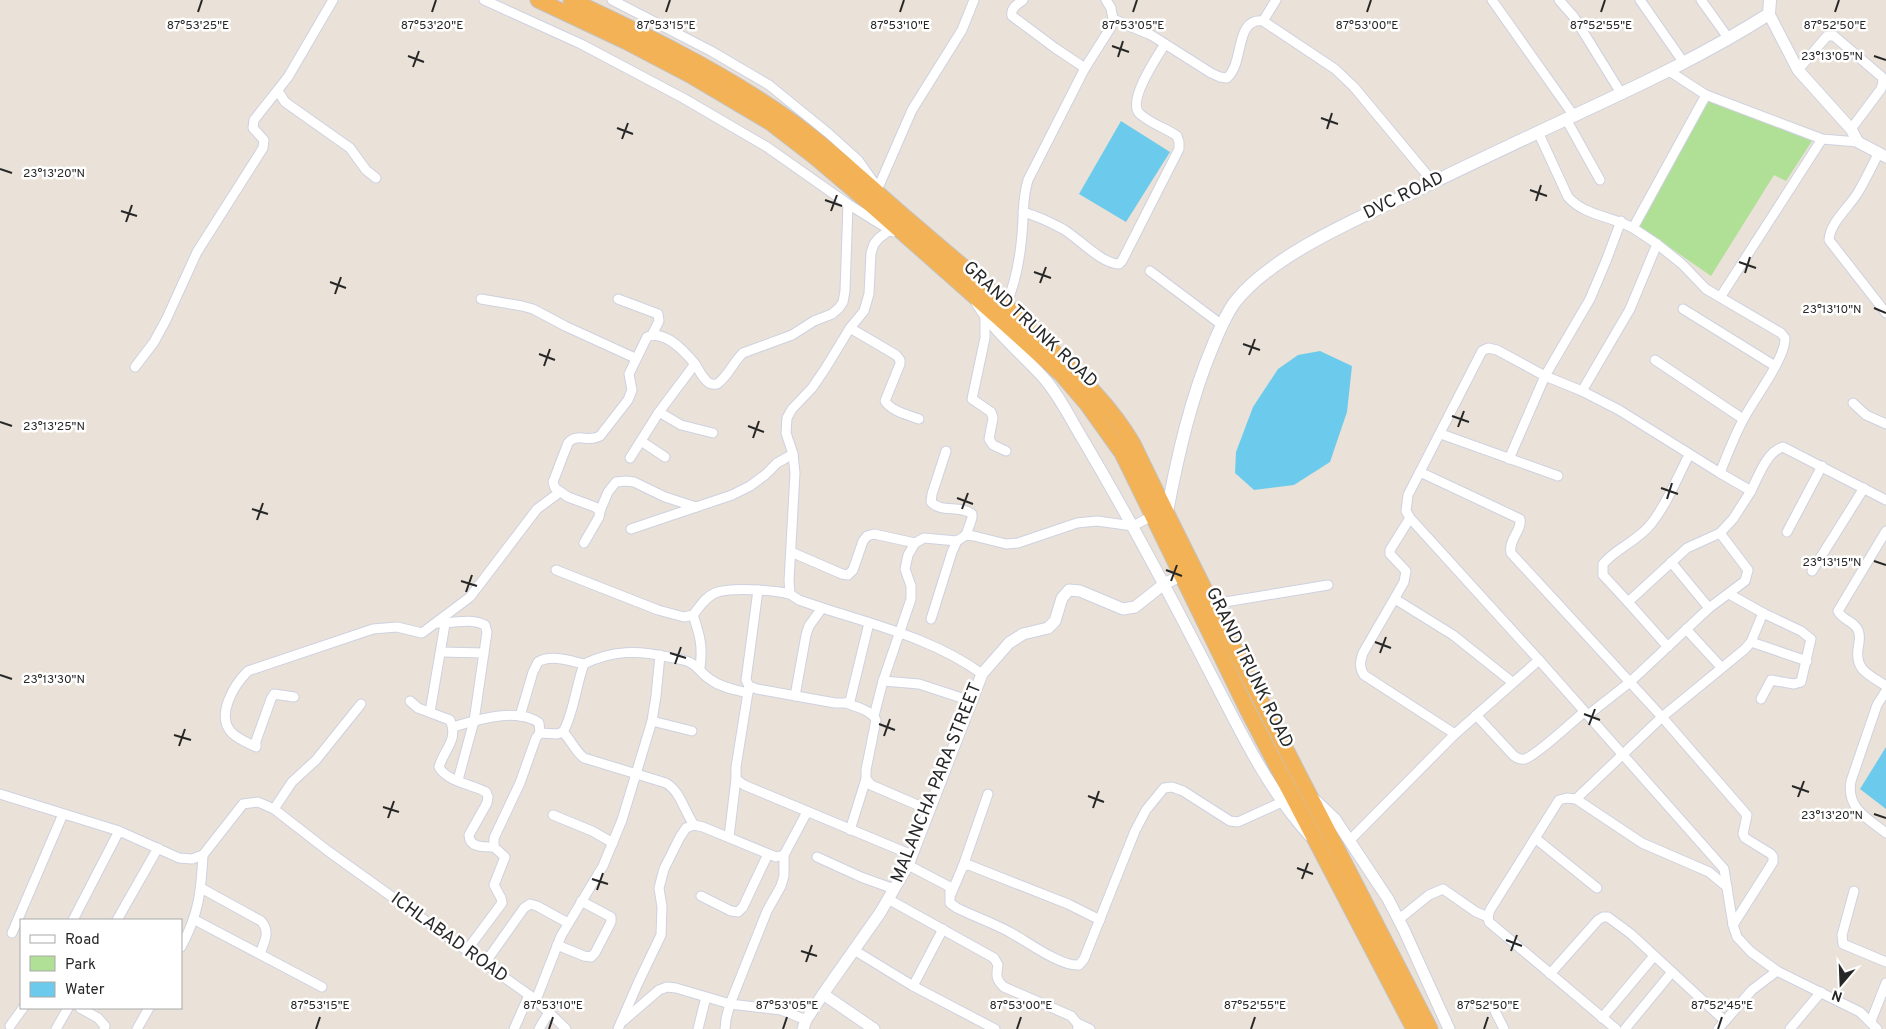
<svg xmlns="http://www.w3.org/2000/svg" width="1886" height="1029" viewBox="0 0 1886 1029" font-family="Overpass,sans-serif">
	<style>
		.green { fill: #afe095 }
		.water { fill: #6ccbec }
		.lines { fill: none; stroke-linecap: round; stroke-linejoin: round }
		.minor-casing { stroke: #ced1e0; stroke-width: 11 }
		.tertiary-casing { stroke: #ced1e0; stroke-width: 13 }
		.secondary-casing { stroke: #ced1e0; stroke-width: 14 }
		.trunk-casing { stroke: #c3c3c3; stroke-width: 17 }
		.minor { stroke: #fff; stroke-width: 9 }
		.tertiary { stroke: #fff; stroke-width: 11 }
		.secondary { stroke: #fff; stroke-width: 12 }
		.trunk { stroke: #f4b256; stroke-width: 15 }
		.ticks { fill: none; stroke: #272727; stroke-width: 2 }
		.labels { text-anchor: middle; dominant-baseline: central; stroke-width: 5; stroke-linejoin: round; paint-order: stroke }
		.street-label { font-size: 18px; fill: #272727; stroke: #fff }
		.ticks-label { font-size: 12px; text-anchor: middle; fill: #272727; stroke: #fff; stroke-width: 5; stroke-linejoin: round; paint-order: stroke }
	</style>
	<rect width="100%" height="100%" fill="#eae2d8"/>
	<polygon class="green" points="1709,100 1812,141 1786,181 1774,175 1711,276 1639,226"/>
	<g class="water">
		<polygon points="1121,121 1170,152 1126,222 1079,194"/>
		<polygon points="1320,351 1352,366 1347,412 1330,462 1294,485 1254,490 1235,473 1236,452 1253,407 1278,369 1298,355"/>
		<polygon points="1886,747 1886,809 1860,789"/>
	</g>
	<g class="lines">
		<defs>
			<g id="minor">
				<polyline points="484,0 581,44 683,98 767,147 848,204 893,232"/>
				<polyline points="612,0 711,51 769,85 828,133 858,160 875,184"/>
				<path d="M1023,0C1018,4 1010,8 1012,16L1055,48L1085,68"/>
				<polyline points="1492,0 1574,116"/>
				<polyline points="1559,0 1574,17 1621,93"/>
				<polyline points="1640,0 1684,63"/>
				<polyline points="1701,0 1729,39"/>
				<path d="M1113,19L1151,35L1211,73L1220,77L1227,78C1245,62 1234,18 1263,21L1335,69L1354,87L1433,182"/>
				<polyline points="1263,21 1276,0"/>
				<polyline points="1798,70 1827,36 1834,36 1882,77 1883,82 1881,89 1851,129"/>
				<polyline points="1669,71 1706,95 1822,139 1858,142"/>
				<polyline points="278,91 285,102 292,107 350,148 366,170 376,178"/>
				<polyline points="1566,119 1600,180"/>
				<path d="M1538,132L1568,197C1585,216 1611,216 1633,228"/>
				<path d="M1879,152C1872,166 1865,181 1857,194C1848,208 1830,223 1829,240L1886,313"/>
				<polyline points="878,188 912,110 962,30 974,0"/>
				<path d="M1023,212C1037,216 1050,222 1063,229C1078,238 1102,264 1119,264L1122,261L1179,149V142L1177,136C1166,128 1151,124 1140,114C1126,102 1157,57 1165,44"/>
				<path d="M890,230L879,238L874,244L871,253L869,294L864,311L850,328L825,369L812,388L792,409L787,418L786,433L793,454L795,473L789,581L790,594L799,600C860,622 929,635 982,674"/>
				<polyline points="1150,271 1222,325"/>
				<polyline points="1721,296 1822,139"/>
				<polyline points="481,299 522,306 533,309 565,326 635,358"/>
				<polyline points="618,299 658,314 659,321 652,335"/>
				<path d="M1005,307C1015,285 1020,259 1022,234C1024,214 1022,199 1028,180L1085,68L1111,27L1113,19L1111,8L1106,0"/>
				<polyline points="1683,309 1775,366"/>
				<polyline points="985,316 985,338 972,399 991,412 993,418 989,439 993,445 1006,451"/>
				<path d="M850,328L896,355L900,360V364L885,401C891,411 908,415 919,419"/>
				<polyline points="1655,360 1743,419"/>
				<polyline points="135,367 154,342 166,320 197,252 263,148 264,140 253,128 254,120 288,77 333,0"/>
				<polyline points="1582,391 1630,309 1657,244"/>
				<polyline points="1853,403 1866,415 1886,424"/>
				<polyline points="659,412 681,425 713,433"/>
				<polyline points="1441,434 1558,476"/>
				<polyline points="641,441 665,457"/>
				<path d="M946,451L932,494L931,502C941,513 960,505 972,514V518L966,535"/>
				<polyline points="630,458 659,412 695,364"/>
				<polyline points="1509,459 1545,376 1590,299 1606,261 1621,221"/>
				<path d="M1420,472L1520,519C1522,531 1508,540 1511,553L1662,717L1747,815L1743,834L1745,838L1771,854L1773,857V862L1733,925"/>
				<path d="M1720,473L1751,491C1758,477 1767,451 1783,447L1886,500"/>
				<polyline points="600,511 608,492 616,482 626,481 634,482 665,497 696,507"/>
				<path d="M1410,518L1390,550V554L1406,571L1404,582L1363,653C1360,662 1359,667 1364,675L1455,734"/>
				<polyline points="631,529 732,495 750,486 765,475 777,463 793,454"/>
				<path d="M1886,531L1838,611C1842,620 1854,621 1858,630C1861,636 1859,642 1858,649C1855,671 1870,675 1886,686"/>
				<polyline points="1787,532 1822,466"/>
				<path d="M584,543L599,517L600,511L595,507L568,497L555,488L553,482L568,443C577,432 589,443 600,436L628,400L632,390L629,374L647,337C665,329 685,352 695,364C699,370 703,379 709,383C713,385 713,384 717,384C728,377 733,362 743,353L792,335L814,321L832,314L839,308L843,302L845,291L848,204"/>
				<polyline points="791,552 842,574 848,575 853,570 863,541 867,536 874,534 915,543"/>
				<polyline points="1671,562 1709,608"/>
				<path d="M556,570L658,610L684,617L693,615C699,608 705,597 715,593C730,587 773,590 790,594"/>
				<polyline points="1812,571 1864,488"/>
				<polyline points="758,590 746,680 749,686 757,689 835,703 846,703 850,701 869,623"/>
				<polyline points="1729,594 1763,613 1801,631 1811,639 1801,682 1794,684 1771,680 1761,699"/>
				<polyline points="1395,599 1453,635 1512,682"/>
				<path d="M1628,602L1603,575V564C1616,548 1638,541 1651,524C1667,504 1677,478 1689,455"/>
				<polyline points="1213,604 1328,585"/>
				<path d="M693,615C700,636 703,646 700,668"/>
				<polyline points="931,619 952,552 957,541 966,535 974,536 1006,544 1018,543 1077,523 1097,521 1133,526 1154,515"/>
				<path d="M437,623C454,624 469,617 485,625L487,632L474,721L458,780"/>
				<polyline points="1686,629 1721,667"/>
				<polyline points="1751,642 1807,661"/>
				<polyline points="1668,647 1628,602 1687,548 1720,533"/>
				<polyline points="441,652 484,653"/>
				<polyline points="1539,660 1724,869 1733,925 1737,937 1751,952 1777,971 1860,1012 1877,1029"/>
				<polyline points="883,681 919,684 971,701"/>
				<polyline points="749,686 736,767 736,779 744,785 912,855"/>
				<path d="M1886,691L1877,705L1851,781C1846,808 1867,818 1886,833"/>
				<polyline points="795,696 806,635 809,626 822,608"/>
				<path d="M294,697L274,694L271,699L256,741V747C248,743 238,739 232,733C215,716 234,685 248,671L373,629L397,627L422,633L470,597L537,509L560,492"/>
				<path d="M410,701L418,708L450,720C459,740 444,749 439,767C447,782 472,784 486,792L488,797L487,803L469,835C469,848 484,847 494,847"/>
				<path d="M846,703C856,707 871,710 876,720L866,770V779L871,785L929,810"/>
				<polyline points="430,712 445,624"/>
				<path d="M1476,715L1514,756C1517,758 1521,760 1525,759C1537,755 1572,722 1584,712"/>
				<polyline points="1588,715 1630,682 1709,608 1745,581 1748,570 1720,533 1733,519 1751,491"/>
				<path d="M520,716L533,672L538,662C551,654 571,661 584,664"/>
				<polyline points="874,716 883,681 911,599 911,586 905,569 908,555 915,543 924,538 957,541"/>
				<polyline points="652,721 692,731"/>
				<path d="M453,727C477,720 517,707 539,723L540,733"/>
				<path d="M563,732C571,740 575,751 584,758L666,783C681,792 684,811 694,825"/>
				<polyline points="0,794 119,831 179,858 192,859 203,855 243,804 258,802 274,809 328,851 536,1000 566,1029"/>
				<polyline points="1576,799 1662,717 1745,649 1751,642 1763,613"/>
				<polyline points="274,809 292,782 316,760 361,704"/>
				<polyline points="553,815 592,831 613,843"/>
				<polyline points="850,830 866,779"/>
				<polyline points="729,837 736,779"/>
				<polyline points="1535,838 1597,888"/>
				<path d="M1350,840L1455,734L1539,660L1410,518L1406,511L1408,495L1482,351L1488,348L1497,350L1545,376L1582,391L1619,410L1720,473C1727,455 1734,437 1743,420C1753,400 1786,358 1785,338L1781,333L1706,289L1682,264L1657,244L1633,228L1706,95"/>
				<polyline points="817,857 861,877 894,889"/>
				<path d="M908,865L950,887V903L957,908C975,917 996,924 1013,934C1029,943 1062,967 1079,965L1084,959L1135,831L1146,810L1164,788L1172,787L1183,791L1230,821L1238,822L1282,802"/>
				<polyline points="963,866 988,794"/>
				<path d="M201,888L261,921C271,932 264,942 260,954"/>
				<polyline points="1854,891 1842,935 1843,944 1886,962"/>
				<polyline points="951,894 963,866 969,865 1068,904 1100,920"/>
				<polyline points="701,896 731,911 738,912 743,907 768,854"/>
				<path d="M888,899L994,958L998,965C996,975 996,980 1004,987L1071,1016L1077,1023L1078,1029"/>
				<polyline points="73,920 119,831"/>
				<polyline points="117,920 158,848"/>
				<polyline points="195,920 322,987"/>
				<polyline points="1398,920 1429,895 1443,889 1476,912 1488,917"/>
				<polyline points="12,933 63,814"/>
				<polyline points="557,945 584,956 591,957 595,953 611,922 611,917 581,901"/>
				<path d="M181,947C199,914 201,891 203,855"/>
				<path d="M467,950L502,903L501,898L494,885L505,857L494,847V838L520,783L536,738L540,733L557,734L563,732C574,713 576,685 584,664C613,650 638,650 668,657C675,659 684,659 691,663C699,668 703,675 711,680C722,688 736,690 748,693"/>
				<polyline points="854,950 913,986 995,1029"/>
				<polyline points="485,963 524,908 530,904 537,906 568,923"/>
				<polyline points="1550,974 1598,920 1603,917 1608,917 1631,934 1725,1021"/>
				<polyline points="913,986 943,929"/>
				<polyline points="536,1000 561,936 603,866 622,820 652,721 656,696 660,655"/>
				<polyline points="80,1008 98,1018 105,1026 104,1029"/>
				<polyline points="1495,1011 1504,1029"/>
				<polyline points="1602,1018 1654,956"/>
				<polyline points="623,1021 659,990 667,987 676,988 730,1004 781,1010 806,1020"/>
				<polyline points="1871,1021 1886,983"/>
				<polyline points="1077,1023 1090,1029"/>
				<polyline points="10,1026 23,1008"/>
				<polyline points="56,1029 68,1008"/>
				<polyline points="137,1029 149,1008"/>
				<polyline points="514,1029 529,995"/>
				<polyline points="539,1029 549,1012"/>
				<polyline points="618,1029 638,983 661,935 662,907 659,888 664,869 680,837 686,828 694,825 703,827 776,857 784,855 807,812"/>
				<polyline points="698,1029 706,997"/>
				<polyline points="725,1029 726,1019 730,1004 767,911 781,886 784,876 784,855"/>
				<polyline points="1616,1029 1489,922 1488,917 1490,910 1559,800 1567,798 1576,799 1642,843 1709,872 1727,887"/>
				<polyline points="1625,1029 1672,972"/>
				<polyline points="1718,1029 1752,990 1777,971"/>
				<polyline points="1790,1029 1821,992"/>
			</g>
			<g id="tertiary">
				<polyline points="1769,14 1798,70 1851,129 1858,142 1886,157"/>
				<path d="M977,303C994,331 1020,352 1042,376C1057,392 1068,414 1079,433C1125,510 1167,589 1208,669C1238,726 1266,788 1310,836"/>
				<polyline points="1314,799 1335,819 1388,899 1404,930 1449,1029"/>
				<polyline points="823,994 874,1029"/>
				<polyline points="803,1029 806,1020 823,994 880,913 908,865 982,674 1009,643 1023,634 1048,628 1055,621 1062,598 1069,590 1080,591 1123,609 1135,607 1164,584 1182,575"/>
			</g>
			<path id="secondary" d="M1167,512C1178,454 1191,397 1214,343C1220,329 1226,314 1235,302C1271,256 1354,220 1407,195C1462,168 1517,142 1573,116C1640,85 1706,54 1769,14L1770,0"/>
			<g id="trunk">
				<polyline points="538,0 627,42 690,75 771,123 815,157 868,202 1000,319 1062,375 1087,404 1122,453 1246,707 1414,1029"/>
				<path d="M571,0C640,32 708,65 771,107C820,139 862,180 906,218C947,253 989,287 1027,326C1065,364 1106,397 1133,444C1228,641 1330,834 1430,1029"/>
			</g>
		</defs>
		<use href="#minor" class="minor-casing"/>
		<use href="#tertiary" class="tertiary-casing"/>
		<use href="#secondary" class="secondary-casing"/>
		<use href="#trunk" class="trunk-casing"/>
		<use href="#minor" class="minor"/>
		<use href="#tertiary" class="tertiary"/>
		<use href="#secondary" class="secondary"/>
		<use href="#trunk" class="trunk"/>
	</g>
	<path class="ticks" d="M198,12L202,0M432,12L436,0M666,12L670,0M900,12L904,0M1133,12L1137,0M1367,12L1371,0M1601,12L1605,0M1835,12L1839,0M1112,46L1129,52M408,56L424,62M1874,56L1886,60M1118,57L1123,41M413,67L419,51M1321,118L1338,124M617,128L633,134M1327,129L1332,113M622,139L628,123M0,169L12,173M1530,190L1547,196M825,200L842,206M1536,201L1541,185M121,211L137,216M831,211L837,195M126,222L132,205M1739,262L1756,268M1034,272L1051,278M1745,273L1750,257M330,282L346,288M1040,283L1046,267M335,294L341,277M1874,308L1886,313M1243,344L1260,350M539,354L555,360M1249,355L1255,339M544,366L550,349M1452,416L1469,422M0,422L12,426M748,426L764,432M1458,427L1464,411M753,438L759,421M1661,488L1678,494M957,498L973,504M1667,499L1672,483M252,509L268,514M962,509L968,493M257,520L263,503M1874,561L1886,565M1166,570L1182,576M461,581L477,586M1171,581L1177,565M466,592L472,575M1375,642L1391,648M670,653L686,658M1380,653L1386,637M675,664L681,647M0,675L12,679M1584,714L1600,720M879,724L895,730M1589,725L1595,709M174,735L191,740M884,736L890,719M179,746L185,729M1792,786L1809,792M1088,796L1104,802M1798,797L1804,781M383,807L399,812M1093,808L1099,791M1874,814L1886,818M388,818L394,801M1297,868L1313,874M592,879L608,884M1302,879L1308,863M597,890L603,873M1506,940L1522,946M801,951L817,956M1511,951L1517,935M806,962L812,945M316,1029L320,1017M549,1029L553,1017M783,1029L787,1017M1017,1029L1021,1017M1251,1029L1255,1017M1484,1029L1488,1017M1718,1029L1722,1017"/>
	<g class="labels">
		<g class="street-label">
			<text transform="translate(1404 196) rotate(-26)">DVC ROAD</text>
			<text transform="translate(1030 325) rotate(43)">GRAND TRUNK ROAD</text>
			<text transform="translate(1249 668) rotate(64)">GRAND TRUNK ROAD</text>
			<text transform="translate(937 783) rotate(-68)">MALANCHA PARA STREET</text>
			<text transform="translate(449 938) rotate(36)">ICHLABAD ROAD</text>
		</g>
	</g>
	<g class="ticks-label">
		<text x="432" y="29">87°53'20"E</text>
		<text x="666" y="29">87°53'15"E</text>
		<text x="900" y="29">87°53'10"E</text>
		<text x="1133" y="29">87°53'05"E</text>
		<text x="1367" y="29">87°53'00"E</text>
		<text x="1835" y="29">87°52'50"E</text>
		<text x="198" y="29">87°53'25"E</text>
		<text x="1601" y="29">87°52'55"E</text>
		<text x="1832" y="60">23°13'05"N</text>
		<text x="54" y="177">23°13'20"N</text>
		<text x="1832" y="313">23°13'10"N</text>
		<text x="54" y="430">23°13'25"N</text>
		<text x="1832" y="566">23°13'15"N</text>
		<text x="54" y="683">23°13'30"N</text>
		<text x="1832" y="819">23°13'20"N</text>
		<text x="320" y="1009">87°53'15"E</text>
		<text x="553" y="1009">87°53'10"E</text>
		<text x="787" y="1009">87°53'05"E</text>
		<text x="1021" y="1009">87°53'00"E</text>
		<text x="1255" y="1009">87°52'55"E</text>
		<text x="1488" y="1009">87°52'50"E</text>
		<text x="1722" y="1009">87°52'45"E</text>
	</g>
	<rect x="20" y="919" width="162" height="90" fill="#ffffff" stroke="#a9a9a9"/>
	<rect x="30" y="935" width="25" height="8" fill="#ffffff" stroke="#a9a9a9"/>
	<text x="65" y="944" font-size="15" fill="#272727">Road</text>
	<rect x="30" y="956" width="25" height="15" fill="#afe095" stroke="#a9a9a9"/>
	<text x="65" y="969" font-size="15" fill="#272727">Park</text>
	<rect x="30" y="982" width="25" height="15" fill="#6ccbec" stroke="#a9a9a9"/>
	<text x="65" y="994" font-size="15" fill="#272727">Water</text>
	<g transform="translate(1841 984) rotate(199)" stroke="#ffffff" stroke-width="4" paint-order="stroke">
	<path d="M0-4L9 19L0 12L-9 19Z" fill="#272727"/>
	<text y="-8" font-size="14" font-weight="bold" text-anchor="middle" fill="#272727">N</text>
	</g>
</svg>
